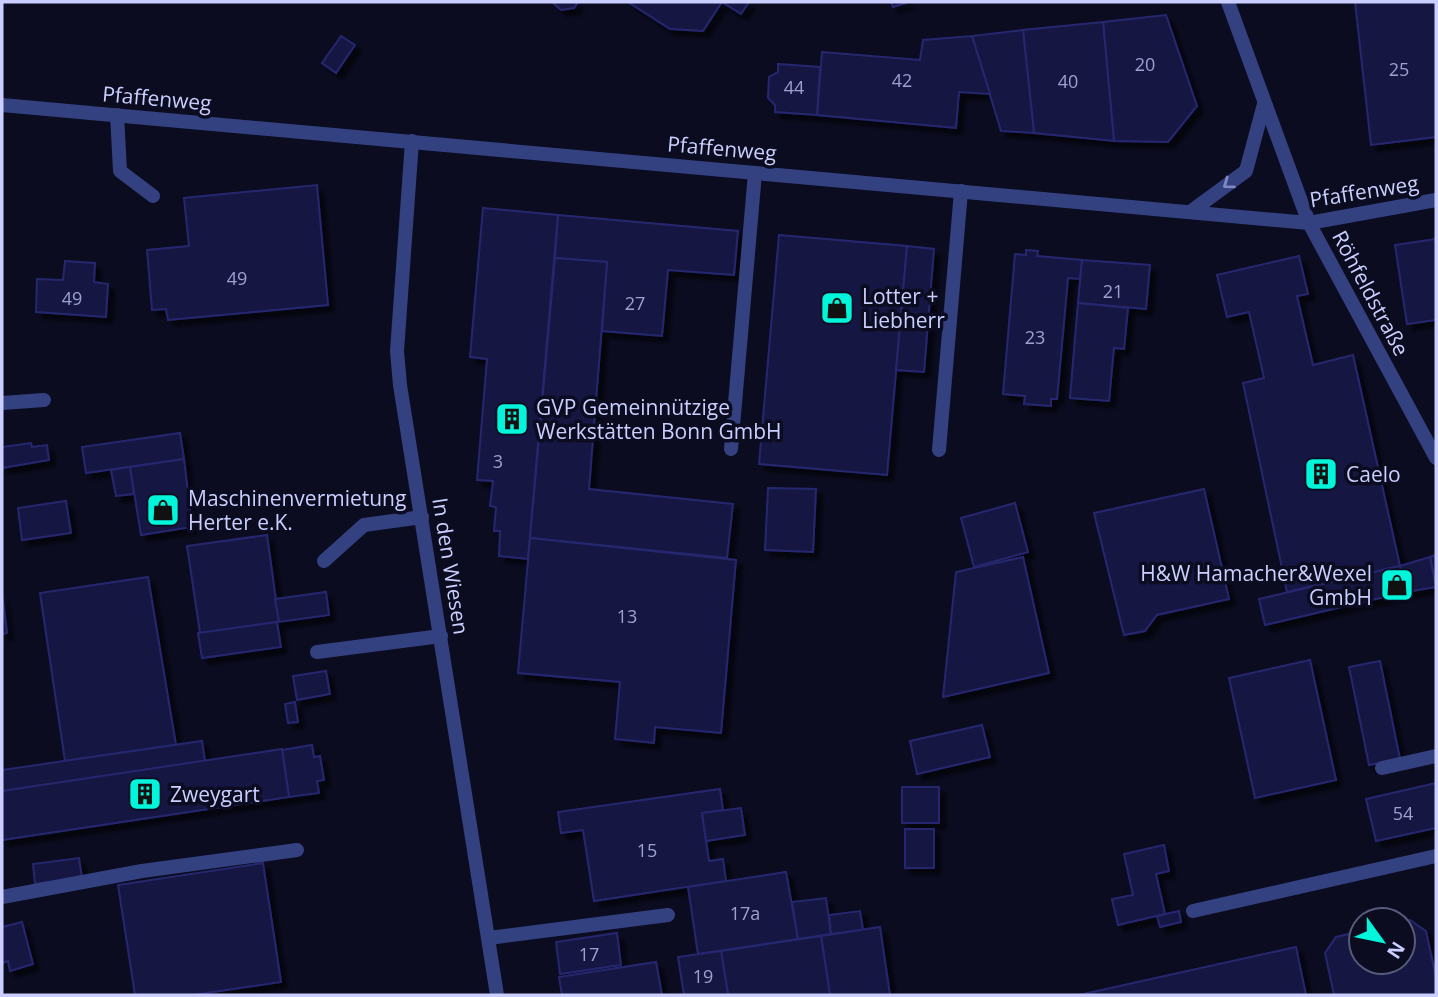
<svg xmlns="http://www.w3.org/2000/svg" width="1438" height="997" viewBox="0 0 1438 997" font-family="'Open Sans',sans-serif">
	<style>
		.building { fill: #161742; stroke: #27286f; stroke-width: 2; filter: url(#shadow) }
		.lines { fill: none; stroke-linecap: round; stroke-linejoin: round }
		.lane { stroke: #344181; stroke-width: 14 }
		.street { stroke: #344181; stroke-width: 14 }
		.oneway { stroke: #7f88c0 }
		.labels { text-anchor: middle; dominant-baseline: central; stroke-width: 7; stroke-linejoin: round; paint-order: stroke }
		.number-label { font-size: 18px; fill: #9da1d0 }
		.street-label { font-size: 21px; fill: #cacfff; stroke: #0b0c20 }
		.poi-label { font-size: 21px; fill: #cacfff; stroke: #0b0c20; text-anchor: start }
	</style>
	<defs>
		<filter id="shadow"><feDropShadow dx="6" dy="6" stdDeviation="2" flood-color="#0009"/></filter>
	</defs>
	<rect width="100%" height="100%" fill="#0b0c20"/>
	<g class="building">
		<polygon points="552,2 578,2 574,8 561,10"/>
		<polygon points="628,2 722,2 703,31 670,29"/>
		<polygon points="722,2 749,2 741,14"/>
		<polygon points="891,2 909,2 893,7"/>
		<polygon points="1355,2 1436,2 1436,137 1371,145"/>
		<polygon points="1166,15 1197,106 1168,142 1114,141 1103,22"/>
		<polygon points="1103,22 1114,141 1034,133 1023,30"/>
		<polygon points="1023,30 1034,133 1001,131 972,36"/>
		<polygon points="341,36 355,45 336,73 322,63"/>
		<polygon points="972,36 990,94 959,92 956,128 817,115 822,52 920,60 923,40"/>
		<polygon points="778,64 820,67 817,115 775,112 775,105 768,98 769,77 778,72"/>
		<polygon points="317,185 328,305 168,320 166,309 152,310 147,250 189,246 184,198"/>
		<polygon points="483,208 558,215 528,559 499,556 500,531 494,531 496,507 490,506 493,481 477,480 487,359 470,357"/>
		<polygon points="558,215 738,231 734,275 668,270 662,336 602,331 607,262 555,258"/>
		<polygon points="779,235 907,246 887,475 759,464"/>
		<polygon points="1436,239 1436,320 1407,324 1395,245"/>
		<polygon points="907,246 934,249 924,372 896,370"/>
		<polygon points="1026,250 1038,251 1037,256 1082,260 1080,279 1068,278 1057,399 1051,399 1051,406 1024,404 1025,396 1003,394 1015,254 1026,255"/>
		<polygon points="1299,256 1308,294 1297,296 1313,365 1353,355 1400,566 1287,592 1243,383 1264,378 1249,312 1227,317 1217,275"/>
		<polygon points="555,258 607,262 589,489 733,504 727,558 530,538"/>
		<polygon points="1082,260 1150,265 1146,309 1078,303"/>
		<polygon points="65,261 95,263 94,282 108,284 106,317 36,312 37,279 63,280"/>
		<polygon points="1078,303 1128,308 1124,349 1114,348 1109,401 1070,398"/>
		<polygon points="180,433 184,459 86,473 82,447"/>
		<polygon points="31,443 32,447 47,445 49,460 2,468 2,447"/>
		<polygon points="184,459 192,527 141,535 130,467"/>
		<polygon points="130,467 134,494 116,496 111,470"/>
		<polygon points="768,488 816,489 813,552 765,550"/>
		<polygon points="1204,489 1229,599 1157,615 1145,631 1124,635 1094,513"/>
		<polygon points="66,501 71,533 22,540 18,508"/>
		<polygon points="1015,503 1028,552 974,567 961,518"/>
		<polygon points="267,535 279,622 200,633 187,546"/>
		<polygon points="530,538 736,560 721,733 655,727 654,743 615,739 620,682 518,673"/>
		<polygon points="1436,555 1436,582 1435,582 1430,557"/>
		<polygon points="1023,557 1049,673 943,697 956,572"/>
		<polygon points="1430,557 1436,587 1406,592 1400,566"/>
		<polygon points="1400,566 1406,592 1265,625 1259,599"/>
		<polygon points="148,577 176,745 65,761 40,593"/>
		<polygon points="326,592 329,615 279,622 275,599"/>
		<polygon points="2,593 7,633 2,634"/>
		<polygon points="277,622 281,647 202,658 198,633"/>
		<polygon points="1310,660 1336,780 1255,798 1229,678"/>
		<polygon points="1380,661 1400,759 1369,765 1349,667"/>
		<polygon points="326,671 330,694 297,700 293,676"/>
		<polygon points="295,702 298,722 288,723 285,704"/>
		<polygon points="982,725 990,757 917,774 910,741"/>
		<polygon points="202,741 205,761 2,791 2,770"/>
		<polygon points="312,745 314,757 320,756 324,780 317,781 319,793 289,797 282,750"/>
		<polygon points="282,749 289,797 2,840 2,791"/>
		<polygon points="1436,783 1436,828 1376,841 1366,799"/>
		<rect x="902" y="787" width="37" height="36"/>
		<polygon points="720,789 723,810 702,813 709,861 723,859 726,881 594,901 583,830 561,833 558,812"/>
		<polygon points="741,808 745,835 706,841 702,813"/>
		<rect x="905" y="829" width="29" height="39"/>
		<polygon points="1164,845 1169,871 1156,874 1165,914 1118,925 1112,899 1133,895 1124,854"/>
		<polygon points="79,858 82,878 35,884 33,864"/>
		<polygon points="263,863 281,982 193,995 135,995 118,885"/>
		<polygon points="786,872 798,939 698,954 688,887"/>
		<polygon points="826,898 831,934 798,939 792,902"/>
		<polygon points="860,911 863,930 831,934 829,915"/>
		<polygon points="1179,911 1181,922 1160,927 1157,916"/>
		<polygon points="1410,920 1426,931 1436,977 1436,995 1334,995 1325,953 1336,937 1361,931 1361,962 1403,962 1403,922"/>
		<polygon points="22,922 33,964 10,971 8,961 2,963 2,927"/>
		<polygon points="880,927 890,995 830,995 821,936"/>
		<polygon points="617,933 621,965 560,974 556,942"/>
		<polygon points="821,936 830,995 728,995 721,951"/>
		<polygon points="1296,947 1306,995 1079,995"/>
		<polygon points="721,951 728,995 684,995 678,957"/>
		<polygon points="656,962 662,995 562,995 559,977"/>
	</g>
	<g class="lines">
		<g class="lane">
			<polyline points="117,115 120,171 153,196"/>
			<polyline points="2,403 44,400"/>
			<polyline points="731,449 755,173"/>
			<polyline points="939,450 961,191"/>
			<polyline points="324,561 364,525 422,517"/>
			<polyline points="317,652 441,636"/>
			<polyline points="1382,768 1436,756"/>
			<polyline points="2,897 142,871 297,850"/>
			<polyline points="1193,911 1436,856"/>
			<polyline points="489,938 668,915"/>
		</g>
		<g class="street">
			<polyline points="1228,2 1309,223 1436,458"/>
			<polyline points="2,105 1309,223 1436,200"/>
			<polyline points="412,141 397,351 400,385 497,995"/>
			<polyline points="1193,210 1246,171 1264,104"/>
		</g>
	</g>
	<defs><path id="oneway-chevron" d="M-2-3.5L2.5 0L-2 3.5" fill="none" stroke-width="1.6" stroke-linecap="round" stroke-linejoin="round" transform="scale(1.75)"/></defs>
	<use class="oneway" href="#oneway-chevron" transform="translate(1228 184) rotate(144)"/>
	<defs>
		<symbol id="shop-square" viewBox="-11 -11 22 22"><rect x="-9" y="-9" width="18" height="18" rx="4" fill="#00f5da" stroke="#0b0c20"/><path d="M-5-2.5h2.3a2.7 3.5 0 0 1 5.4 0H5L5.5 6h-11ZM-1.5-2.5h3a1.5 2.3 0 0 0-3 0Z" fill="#111"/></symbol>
		<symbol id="building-square" viewBox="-11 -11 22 22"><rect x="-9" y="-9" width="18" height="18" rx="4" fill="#00f5da" stroke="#0b0c20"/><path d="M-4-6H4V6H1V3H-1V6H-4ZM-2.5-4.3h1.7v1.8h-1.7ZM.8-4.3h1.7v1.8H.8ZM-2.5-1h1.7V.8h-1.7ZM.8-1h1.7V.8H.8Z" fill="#111"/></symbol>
	</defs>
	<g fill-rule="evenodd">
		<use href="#shop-square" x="818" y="289" width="38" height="38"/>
		<use href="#building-square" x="493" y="400" width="38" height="38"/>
		<use href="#building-square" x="1302" y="455" width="38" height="38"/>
		<use href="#shop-square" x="144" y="491" width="38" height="38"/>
		<use href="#shop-square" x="1378" y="566" width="38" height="38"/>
		<use href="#building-square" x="126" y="775" width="38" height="38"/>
	</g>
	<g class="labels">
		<g class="number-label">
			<text x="1145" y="64">20</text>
			<text x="1399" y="69">25</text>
			<text x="902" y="80">42</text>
			<text x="1068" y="81">40</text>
			<text x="794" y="87">44</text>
			<text x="237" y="278">49</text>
			<text x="1113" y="291">21</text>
			<text x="72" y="298">49</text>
			<text x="635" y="303">27</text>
			<text x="1035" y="337">23</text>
			<text x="498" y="461">3</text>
			<text x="627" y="616">13</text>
			<text x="1403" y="813">54</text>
			<text x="647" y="850">15</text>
			<text x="745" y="913">17a</text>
			<text x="589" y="954">17</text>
			<text x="703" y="976">19</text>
		</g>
		<g class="street-label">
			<text transform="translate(157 98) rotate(5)">Pfaffenweg</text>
			<text transform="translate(722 148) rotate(5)">Pfaffenweg</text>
			<text transform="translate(1364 191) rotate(-9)">Pfaffenweg</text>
			<text transform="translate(1371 293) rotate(62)">Röhfeldstraße</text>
			<text transform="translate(451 566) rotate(81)">In den Wiesen</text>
		</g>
		<g class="poi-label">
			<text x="862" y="296">Lotter +<tspan x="862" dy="24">Liebherr</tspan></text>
			<text x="536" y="407">GVP Gemeinnützige<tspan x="536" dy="24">Werkstätten Bonn GmbH</tspan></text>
			<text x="1346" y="474">Caelo</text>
			<text x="188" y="498">Maschinenvermietung<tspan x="188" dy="24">Herter e.K.</tspan></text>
			<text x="1372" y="573" text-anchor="end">H&amp;W Hamacher&amp;Wexel<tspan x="1372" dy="24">GmbH</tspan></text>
			<text x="170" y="794">Zweygart</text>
		</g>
	</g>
	<rect width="1438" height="997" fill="none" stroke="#cacfff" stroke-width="7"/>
	<g transform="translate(1382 941) rotate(123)"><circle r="33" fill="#0b0c20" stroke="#575a79" stroke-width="2"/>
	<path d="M0-5L12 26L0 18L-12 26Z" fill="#00f5da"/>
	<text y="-10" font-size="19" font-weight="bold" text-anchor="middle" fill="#cacfff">N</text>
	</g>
</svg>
